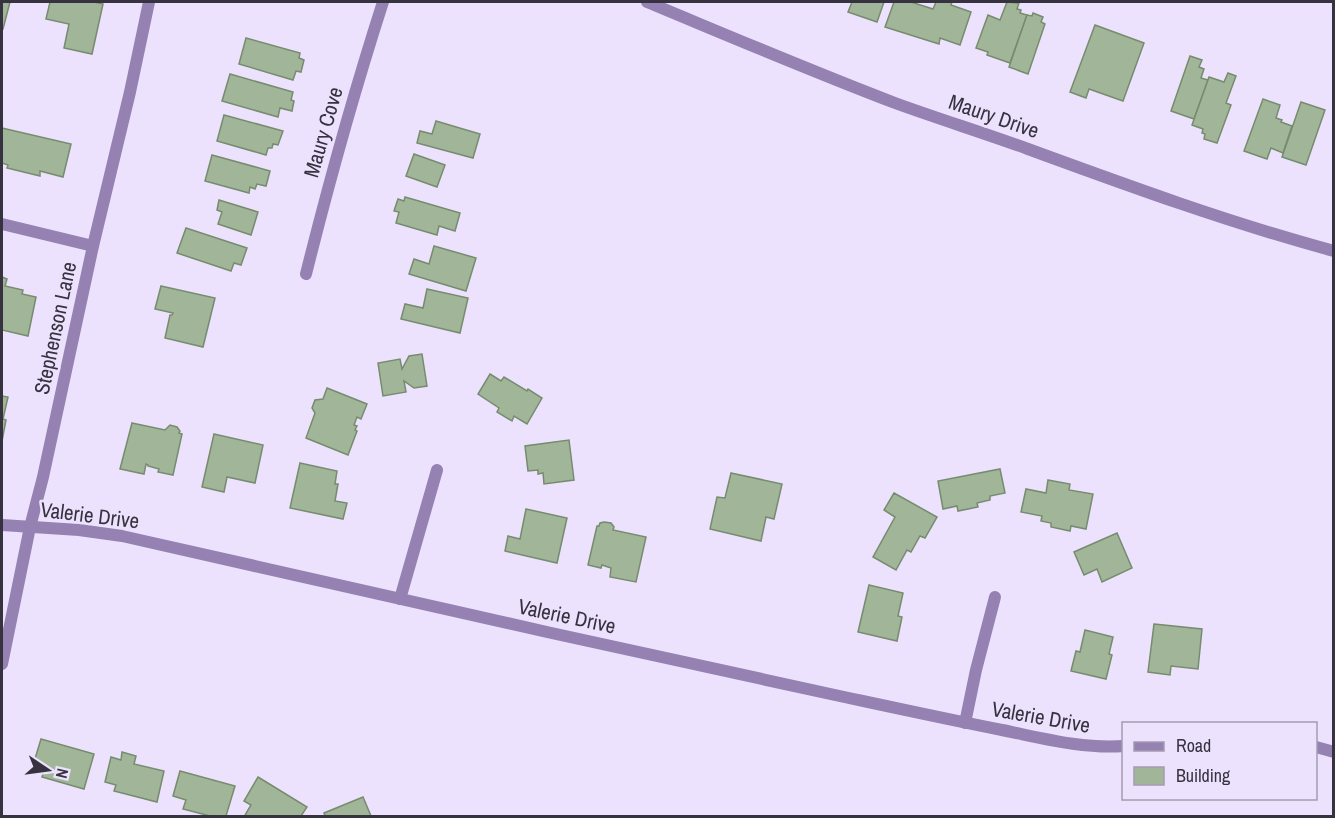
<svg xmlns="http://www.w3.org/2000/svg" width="1335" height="818" viewBox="0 0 1335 818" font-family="'Archivo Narrow',sans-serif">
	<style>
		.building { fill: #a1b698; stroke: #778b6f; stroke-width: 1.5 }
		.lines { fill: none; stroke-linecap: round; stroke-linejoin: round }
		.street { stroke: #9681b3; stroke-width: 12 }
		.labels { text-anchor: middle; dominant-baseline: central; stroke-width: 5; stroke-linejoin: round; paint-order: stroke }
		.street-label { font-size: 21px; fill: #37323f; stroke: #ece2fd }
	</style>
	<rect width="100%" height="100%" fill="#ece2fd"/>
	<g class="building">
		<polygon points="2,2 10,2 3,29 2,29"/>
		<polygon points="50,2 94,2 103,4 92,54 64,48 69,24 46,19"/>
		<polygon points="852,2 884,2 877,22 848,12"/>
		<polygon points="894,2 911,2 933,9 936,2 952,2 951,5 971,12 960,45 940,38 939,44 885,27"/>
		<polygon points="1007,2 1019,3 1017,9 1021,10 1020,13 1027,15 1010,63 987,55 988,52 976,48 988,15 1000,20"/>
		<polygon points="1033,13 1043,17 1041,22 1045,24 1028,74 1009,67 1027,15 1032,16"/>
		<polygon points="1095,25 1144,43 1123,101 1089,89 1086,98 1070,92"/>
		<polygon points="246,38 300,53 299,58 304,60 301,72 296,71 293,80 239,64"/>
		<polygon points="1190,56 1202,60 1199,67 1204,69 1201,78 1208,80 1194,119 1171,111"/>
		<polygon points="1228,73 1236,76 1226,103 1231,105 1217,143 1204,139 1205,134 1202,133 1203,129 1192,125 1209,77 1224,82"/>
		<polygon points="230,74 293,92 291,100 294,101 292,111 280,108 278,117 222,101"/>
		<polygon points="1263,99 1280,105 1276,118 1282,120 1281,122 1292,126 1283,153 1271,148 1267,159 1244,151"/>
		<polygon points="1301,102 1325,110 1306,165 1282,157"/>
		<polygon points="224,115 283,131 278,145 273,144 272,148 268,148 266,155 217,141"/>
		<polygon points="436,121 480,134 473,158 417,143 420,131 432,134"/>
		<polygon points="2,128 71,144 63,177 40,171 40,176 7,168 8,165 2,163"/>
		<polygon points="414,154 445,165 437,187 406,176"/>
		<polygon points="212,155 270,171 266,186 257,184 255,189 250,187 249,193 205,181"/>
		<polygon points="405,197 460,213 455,231 439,226 437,235 396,223 399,212 394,211 398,199 404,201"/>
		<polygon points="219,200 258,212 251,235 218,224 222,212 217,210"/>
		<polygon points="186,228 247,248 241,265 234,263 231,271 177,253"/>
		<polygon points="434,246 476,258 466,291 409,274 414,259 429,264"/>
		<polygon points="2,277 7,279 5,286 23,290 22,294 36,297 28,336 2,330"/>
		<polygon points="161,286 215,298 203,347 165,338 170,315 172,315 173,313 155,309"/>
		<polygon points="427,289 468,298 460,333 401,319 405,304 423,308"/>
		<polygon points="422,354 427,386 414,388 404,381 406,392 383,396 378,363 400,359 402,369 409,356"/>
		<polygon points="490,374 501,381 504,377 527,391 528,389 542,398 527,424 514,416 512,421 497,412 499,408 478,394"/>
		<polygon points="327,388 367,404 361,419 357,417 354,425 357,426 355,430 357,431 348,455 306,438 315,413 312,408 315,400 323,399"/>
		<polygon points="2,396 8,397 3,419 6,420 2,441"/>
		<polygon points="132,423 165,430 170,425 177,427 180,431 179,433 182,434 173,475 158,472 159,469 148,466 148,465 146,464 144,474 120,469"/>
		<polygon points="214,434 263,445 255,483 227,477 224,492 202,487"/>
		<polygon points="569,440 574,480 544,484 543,473 538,474 538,470 528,471 525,446"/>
		<polygon points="300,463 337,471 335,484 338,484 335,501 347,503 343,519 290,508"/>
		<polygon points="1000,469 1005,493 990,496 990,500 977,503 978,507 958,511 957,506 943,509 938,481"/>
		<polygon points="731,473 782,484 774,519 766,517 761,541 710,529 717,497 725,498"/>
		<polygon points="1048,480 1070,484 1069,490 1093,494 1086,529 1071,526 1070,531 1051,527 1051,523 1041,521 1042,516 1021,512 1026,489 1046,493"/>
		<polygon points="894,493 937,517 925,538 920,536 911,552 907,550 896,570 873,557 895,517 884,510"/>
		<polygon points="526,509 567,518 557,563 505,551 508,536 520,539"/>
		<polygon points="604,522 611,523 614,527 613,530 646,537 636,582 610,577 611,568 602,565 601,568 588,565 597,526 599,526 600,523"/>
		<polygon points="1117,533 1132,568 1102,582 1097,569 1084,575 1074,552"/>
		<polygon points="869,585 903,593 898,616 902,617 897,641 858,632"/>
		<polygon points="1154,624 1202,629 1198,669 1171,666 1170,675 1148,672"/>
		<polygon points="1085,630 1113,637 1109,654 1112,655 1106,679 1071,671 1076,651 1080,652"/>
		<polygon points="41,739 94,754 84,789 42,777 46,766 34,762"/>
		<polygon points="122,752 136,756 134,764 164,771 157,802 114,791 116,785 105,782 111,757 121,760"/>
		<polygon points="180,771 235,786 226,816 210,816 183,809 186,800 173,796"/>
		<polygon points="258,777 307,807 301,816 248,816 245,815 251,805 244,801"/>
		<polygon points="363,797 371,816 325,816 324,813"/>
	</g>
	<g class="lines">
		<g class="street">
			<path d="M647,2C729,36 811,71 895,103C939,119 984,133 1028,149C1129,186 1230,223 1334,251"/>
			<polyline points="2,224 93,246"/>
			<path d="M306,274C329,182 354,92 383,2"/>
			<path d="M2,525L79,530L122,536C359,590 597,644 835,695C891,707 946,719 1002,730C1042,738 1082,749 1124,746"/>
			<polyline points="400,599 437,470"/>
			<polyline points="2,664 30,527 43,477 93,246 130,92 149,2"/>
			<polyline points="965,723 976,670 995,597"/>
			<polyline points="1316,747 1334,752"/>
		</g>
	</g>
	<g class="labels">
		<g class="street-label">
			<text transform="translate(994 116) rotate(19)">Maury Drive</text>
			<text transform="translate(323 132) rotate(-74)">Maury Cove</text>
			<text transform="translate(55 328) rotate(-78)">Stephenson Lane</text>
			<text transform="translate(90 515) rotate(7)">Valerie Drive</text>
			<text transform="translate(567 616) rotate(12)">Valerie Drive</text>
			<text transform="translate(1041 717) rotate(10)">Valerie Drive</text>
		</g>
	</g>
	<rect width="1335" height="818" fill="none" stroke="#37323f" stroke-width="6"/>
	<rect x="1122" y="722" width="195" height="78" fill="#ece2fd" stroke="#a49cb1" stroke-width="1.5"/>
	<rect x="1134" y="742" width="30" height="9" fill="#9681b3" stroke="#a49cb1" stroke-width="1.5"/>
	<text x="1176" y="752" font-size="18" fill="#37323f">Road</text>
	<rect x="1134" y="767" width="30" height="18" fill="#a1b698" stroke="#a49cb1" stroke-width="1.5"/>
	<text x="1176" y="782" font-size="18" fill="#37323f">Building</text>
	<g transform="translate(48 770) rotate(103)" stroke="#ece2fd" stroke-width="4.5" paint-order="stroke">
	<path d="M0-4.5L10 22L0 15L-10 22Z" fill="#37323f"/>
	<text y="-9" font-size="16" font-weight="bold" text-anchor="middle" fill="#37323f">N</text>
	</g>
</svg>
